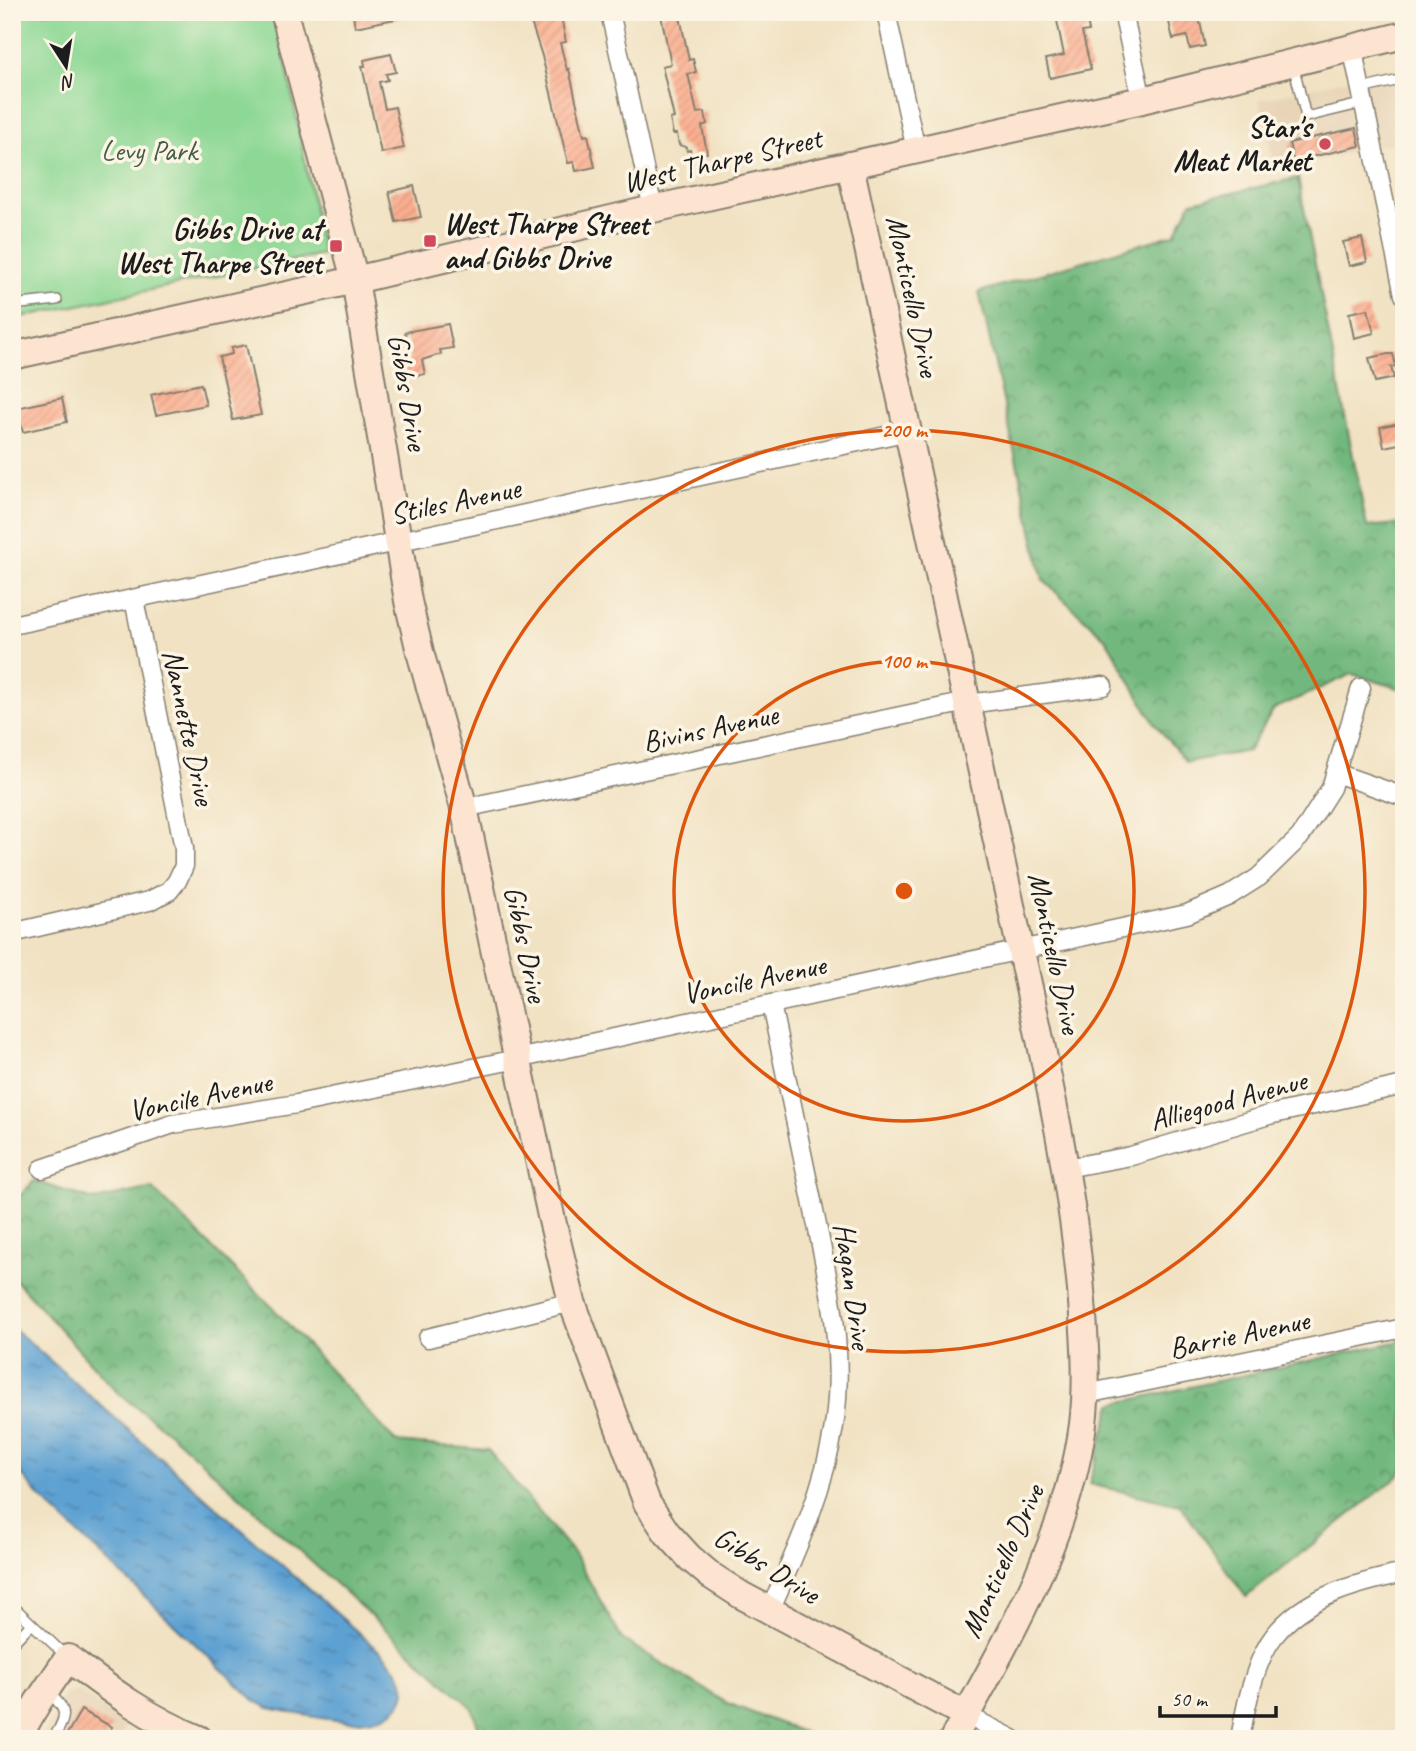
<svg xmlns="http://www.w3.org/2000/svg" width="1416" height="1751" viewBox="0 0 1416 1751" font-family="Caveat,sans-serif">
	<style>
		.built { fill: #e8d4b7 }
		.forest { fill: url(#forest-crowns); stroke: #476a4d; stroke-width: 2 }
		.park { fill: #8ed895; stroke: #557a58; stroke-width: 2 }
		.water { fill: url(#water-ripples); stroke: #3c5e77; stroke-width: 2 }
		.building { fill: url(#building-hatch) }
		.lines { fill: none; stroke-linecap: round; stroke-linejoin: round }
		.lane-casing { stroke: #867f70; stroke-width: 12 }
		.street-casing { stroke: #867f70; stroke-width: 21 }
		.secondary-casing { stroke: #867f70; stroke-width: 30 }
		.lane { stroke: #fff; stroke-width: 9 }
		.street { stroke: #fff; stroke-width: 18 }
		.secondary { stroke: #fde4d1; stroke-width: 26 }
		.ring { fill: none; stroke: #de560d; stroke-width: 3.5 }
		.poi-dot { fill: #d1495b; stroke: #fcf5e5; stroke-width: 2.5 }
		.labels { text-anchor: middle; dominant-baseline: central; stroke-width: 7; stroke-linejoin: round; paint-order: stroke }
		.poi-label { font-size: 30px; font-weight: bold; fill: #1c1c1c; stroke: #fcf5e5; text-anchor: end }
		.park-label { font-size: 30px; fill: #445e46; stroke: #fcf5e5 }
		.street-label { font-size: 30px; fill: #1c1c1c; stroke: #fcf5e5 }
		.centre { fill: #de560d; stroke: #fcf5e5; stroke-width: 3.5 }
		.ring-label { font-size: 21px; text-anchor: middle; font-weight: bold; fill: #de560d; stroke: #fcf5e5; stroke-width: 7; stroke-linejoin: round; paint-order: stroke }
	</style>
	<defs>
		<pattern id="forest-crowns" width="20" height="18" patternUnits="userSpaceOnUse" patternTransform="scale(1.75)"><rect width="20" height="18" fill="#72b87e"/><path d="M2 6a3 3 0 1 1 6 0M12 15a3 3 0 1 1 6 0" fill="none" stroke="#5d9566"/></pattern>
		<pattern id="water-ripples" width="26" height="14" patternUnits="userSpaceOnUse" patternTransform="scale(1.75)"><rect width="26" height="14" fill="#5da1d2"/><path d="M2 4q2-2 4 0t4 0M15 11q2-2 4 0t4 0" fill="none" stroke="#4c82aa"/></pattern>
		<pattern id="building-hatch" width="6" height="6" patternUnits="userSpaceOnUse" patternTransform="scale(1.75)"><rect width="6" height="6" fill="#fbae8f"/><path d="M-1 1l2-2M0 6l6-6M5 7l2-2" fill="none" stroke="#d7957b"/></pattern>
	</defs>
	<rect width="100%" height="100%" fill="#fcf5e5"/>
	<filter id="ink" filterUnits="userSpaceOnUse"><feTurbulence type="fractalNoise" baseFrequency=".0143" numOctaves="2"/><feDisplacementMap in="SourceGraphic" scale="14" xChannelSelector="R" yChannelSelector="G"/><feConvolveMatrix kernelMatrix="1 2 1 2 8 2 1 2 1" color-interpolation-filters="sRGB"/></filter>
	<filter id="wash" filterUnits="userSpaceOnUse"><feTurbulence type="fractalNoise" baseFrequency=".00686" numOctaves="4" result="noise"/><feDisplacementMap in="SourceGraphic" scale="28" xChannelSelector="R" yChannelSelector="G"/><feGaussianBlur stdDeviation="1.57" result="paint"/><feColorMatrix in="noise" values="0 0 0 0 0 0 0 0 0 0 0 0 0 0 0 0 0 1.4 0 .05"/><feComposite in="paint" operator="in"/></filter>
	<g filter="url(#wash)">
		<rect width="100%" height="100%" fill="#f1e2c3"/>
		<g class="built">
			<polygon points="1404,66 1404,140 1275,170 1259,100"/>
			<polygon points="66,1692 79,1692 126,1724 121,1739 39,1739"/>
		</g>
		<g class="forest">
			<polygon points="1298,178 1367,527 1404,523 1404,690 1352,674 1274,709 1248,751 1186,762 1155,724 1106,639 1043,580 979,292 1175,234 1191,202"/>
			<polygon points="34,1181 94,1200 152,1188 274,1309 396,1442 488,1450 574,1554 622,1639 727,1703 821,1739 482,1739 472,1708 171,1434 118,1393 12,1276 12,1204"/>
			<polygon points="1404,1340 1404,1464 1400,1475 1246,1597 1180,1505 1089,1484 1112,1404"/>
		</g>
		<polygon class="park" points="12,12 276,12 323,254 12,319"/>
		<path class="water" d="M12,1327L386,1657C398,1672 413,1685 400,1704C377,1736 302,1714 269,1708L255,1701L40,1497L12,1463Z"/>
		<g id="blocks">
			<g class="building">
				<polygon points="356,12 399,12 400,18 355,27 353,15 357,14"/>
				<polygon points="544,12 560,12 566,42 560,43 567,70 569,69 584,136 588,135 595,167 576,171 574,162 568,163 542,56 529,16"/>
				<polygon points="674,12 679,12 689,60 693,59 696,72 688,74 697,113 705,112 707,124 702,126 707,153 692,156 690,150 687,151 686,147 679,145 677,134 673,134 670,119 674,118 662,66 671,64 661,15"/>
				<polygon points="1063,12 1085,12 1089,31 1082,32 1091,69 1050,78 1046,59 1064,55 1056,16 1063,14"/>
				<polygon points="1177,12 1198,12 1205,46 1190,49 1187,36 1173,39 1168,18 1178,15"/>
				<polygon points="391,54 396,72 386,74 388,80 379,82 385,109 395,107 404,148 381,153 362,66 365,66 364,60"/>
				<polygon points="1356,128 1360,146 1293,161 1289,143"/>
				<polygon points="414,186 421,217 396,222 389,192"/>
				<polygon points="1362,238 1367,262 1349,266 1343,242"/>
				<polygon points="1368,309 1374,333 1354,338 1349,313"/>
				<polygon points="448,324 453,348 440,350 441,354 422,360 425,374 406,378 403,361 410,359 405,332"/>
				<polygon points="246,345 261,415 233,420 219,357 232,354 231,348"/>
				<polygon points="1388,354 1393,354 1396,366 1391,367 1394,378 1375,382 1369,358"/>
				<polygon points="201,384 206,405 156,415 151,395"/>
				<polygon points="62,398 67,422 23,432 17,408"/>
				<polygon points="1404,422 1404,443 1384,447 1380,427"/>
				<polygon points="81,1710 112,1727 105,1739 64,1739"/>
			</g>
		</g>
	</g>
	<g filter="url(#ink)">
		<use href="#blocks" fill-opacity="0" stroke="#867f70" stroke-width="2"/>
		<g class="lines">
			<defs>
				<g id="lane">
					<polyline points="1293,64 1306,117 1364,103"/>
					<polyline points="1361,89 1404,79"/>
					<polyline points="12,305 57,300"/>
					<polyline points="12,1605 67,1657"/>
					<polyline points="12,1644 31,1624"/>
					<path d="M47,1691C69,1711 67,1715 53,1739"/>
				</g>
				<g id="street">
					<polyline points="610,12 653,209"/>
					<polyline points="886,12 916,150"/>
					<polyline points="1123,12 1142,100"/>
					<polyline points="1352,47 1404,295"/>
					<polyline points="12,625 909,431"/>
					<polyline points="968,704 1103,686"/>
					<polyline points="1336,773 1404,797"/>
					<polyline points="464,808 967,702"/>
					<polyline points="12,933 149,901 169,891 177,881 184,866 184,848 134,599"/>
					<polyline points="1066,1168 1131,1156 1269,1115 1404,1085"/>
					<polyline points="42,1169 173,1124 297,1104 517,1059 1187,914 1229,896 1259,877 1300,837 1331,788 1361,688"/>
					<polyline points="428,1338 572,1302"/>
					<polyline points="1086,1394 1404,1328"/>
					<path d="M770,1610C796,1551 824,1491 834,1426C846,1348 827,1276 812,1201C798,1135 784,1069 771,1004"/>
					<polyline points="966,1715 1013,1739"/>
					<path d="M1240,1739C1245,1709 1255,1660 1274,1636C1305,1596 1357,1583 1404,1573"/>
				</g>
				<g id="secondary">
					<polyline points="284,12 355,280 408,601 420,652 464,808 551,1216 572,1302 647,1503 667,1533 690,1558 710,1575 741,1595 966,1715"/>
					<path d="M850,165C906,418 961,671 1015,924C1042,1049 1072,1174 1082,1302C1085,1342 1088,1383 1083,1424C1068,1538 1008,1639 953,1739"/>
					<polyline points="12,356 355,280 653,209 1142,100 1404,35"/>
					<path d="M17,1739L38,1702L68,1658C110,1690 149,1719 199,1739"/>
				</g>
			</defs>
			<use href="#lane" class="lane-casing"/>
			<use href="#street" class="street-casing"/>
			<use href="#secondary" class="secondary-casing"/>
			<use href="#lane" class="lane"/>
			<use href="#street" class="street"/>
			<use href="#secondary" class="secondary"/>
		</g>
	</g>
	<g class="ring">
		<circle cx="904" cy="891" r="230"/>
		<circle cx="904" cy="891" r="461"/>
	</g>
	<g class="poi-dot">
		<circle cx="1325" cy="144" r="7"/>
		<rect x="423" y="234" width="14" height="14" rx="3.5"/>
		<rect x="329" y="239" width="14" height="14" rx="3.5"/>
	</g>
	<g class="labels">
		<g class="poi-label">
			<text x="1311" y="127">Star's<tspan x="1311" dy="34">Meat Market</tspan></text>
			<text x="444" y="224" text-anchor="start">West Tharpe Street<tspan x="444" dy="34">and Gibbs Drive</tspan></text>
			<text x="322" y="229">Gibbs Drive at<tspan x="322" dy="34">West Tharpe Street</tspan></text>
		</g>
		<g class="park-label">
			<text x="149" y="150">Levy Park</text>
		</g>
		<g class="street-label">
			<text transform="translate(722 160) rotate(-13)">West Tharpe Street</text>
			<text transform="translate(913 296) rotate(78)">Monticello Drive</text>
			<text transform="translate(408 392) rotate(80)">Gibbs Drive</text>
			<text transform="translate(455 501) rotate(-12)">Stiles Avenue</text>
			<text transform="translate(189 727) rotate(78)">Nannette Drive</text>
			<text transform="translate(710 728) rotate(-12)">Bivins Avenue</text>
			<text transform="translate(526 944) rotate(78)">Gibbs Drive</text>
			<text transform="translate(1055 953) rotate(78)">Monticello Drive</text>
			<text transform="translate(754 979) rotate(-12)">Voncile Avenue</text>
			<text transform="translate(200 1096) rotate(-12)">Voncile Avenue</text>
			<text transform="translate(1228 1100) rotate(-15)">Alliegood Avenue</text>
			<text transform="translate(853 1286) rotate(82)">Hagan Drive</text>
			<text transform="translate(1239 1334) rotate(-12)">Barrie Avenue</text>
			<text transform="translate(1002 1561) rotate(-66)">Monticello Drive</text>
			<text transform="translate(767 1565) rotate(32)">Gibbs Drive</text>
		</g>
	</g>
	<circle cx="904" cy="891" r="10" class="centre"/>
	<g class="ring-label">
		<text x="904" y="437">200 m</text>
		<text x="904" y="668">100 m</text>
	</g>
	<rect width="1416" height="1751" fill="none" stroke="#fcf5e5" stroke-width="42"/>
	<g transform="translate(66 66) rotate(168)" stroke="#fcf5e5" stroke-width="5" paint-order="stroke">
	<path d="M0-5L12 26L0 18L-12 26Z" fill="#1c1c1c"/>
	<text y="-10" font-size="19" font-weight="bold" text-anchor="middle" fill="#1c1c1c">N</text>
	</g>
	<path d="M1160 1706v10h116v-10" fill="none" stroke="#1c1c1c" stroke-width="3.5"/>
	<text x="1171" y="1706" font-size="21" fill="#1c1c1c" stroke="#fcf5e5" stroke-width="5" paint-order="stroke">50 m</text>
</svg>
